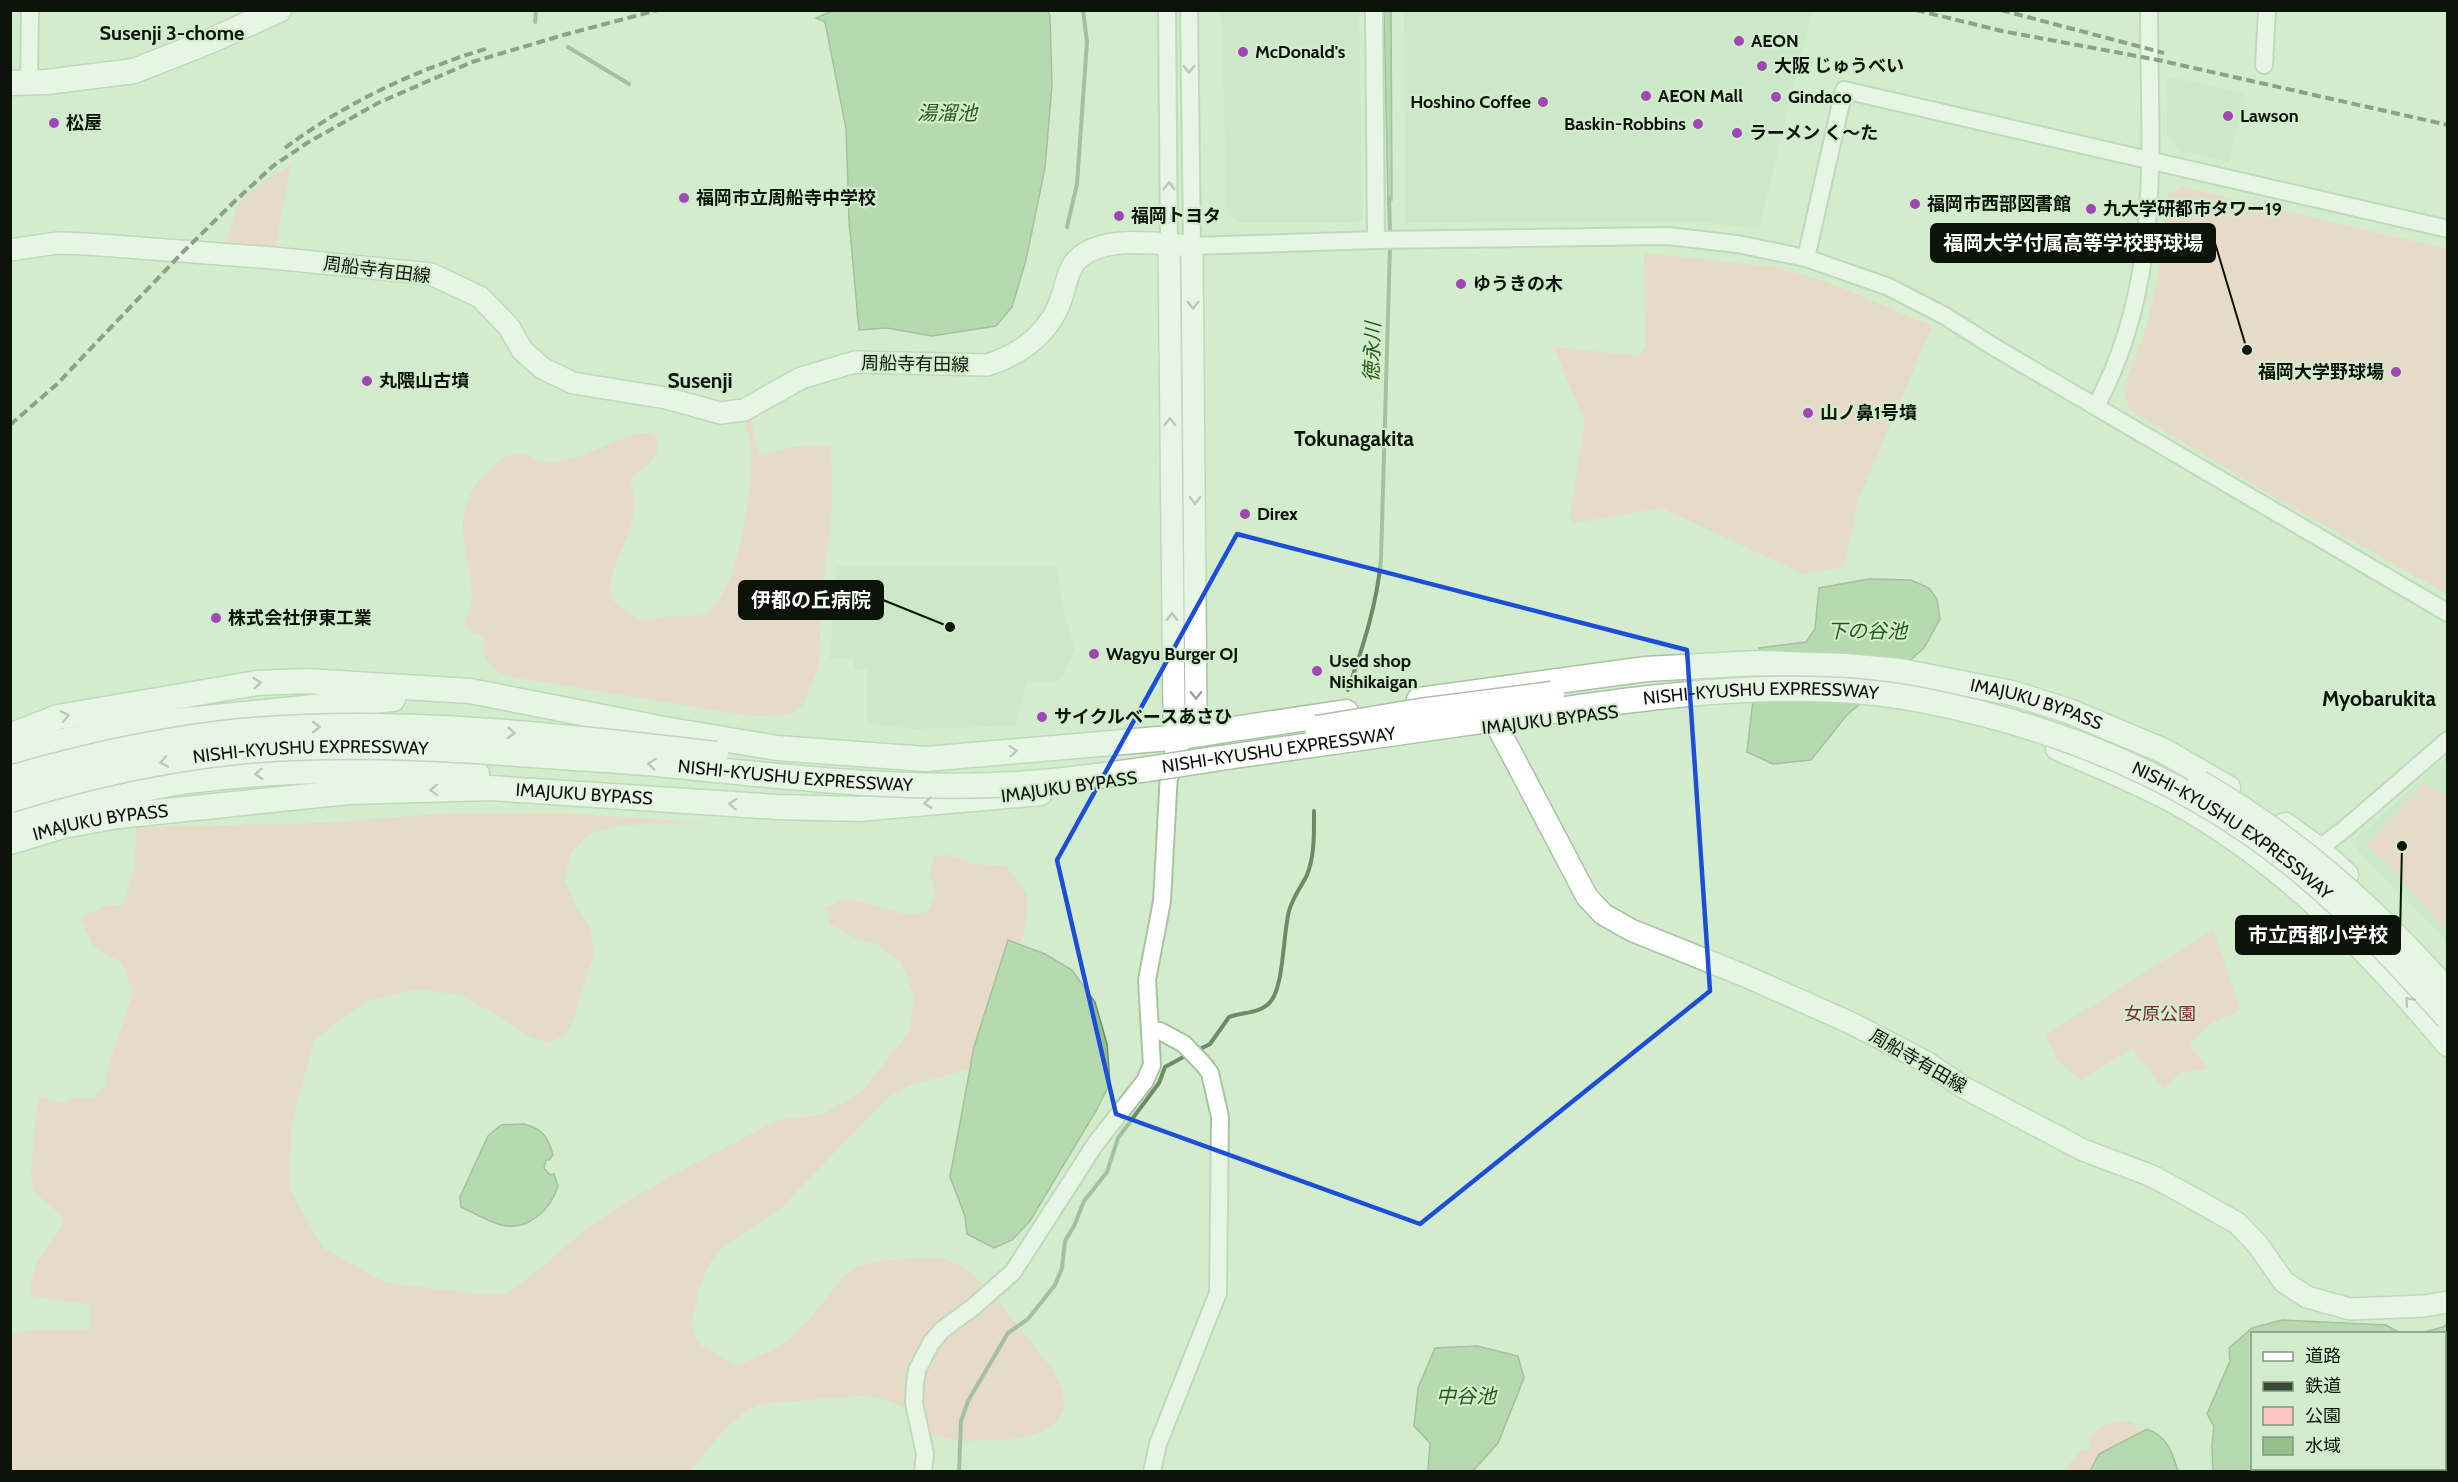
<svg xmlns="http://www.w3.org/2000/svg" width="2458" height="1482" viewBox="0 0 2458 1482" font-family="Cabin,'Noto Sans JP',sans-serif">
	<style>
		.built { fill: #c5e4be }
		.green { fill: #ffc3c2 }
		.water { fill: #95c08c; stroke: #6c8c65; stroke-width: 1.5 }
		.lines { fill: none; stroke-linecap: round; stroke-linejoin: round }
		.stream { stroke: #6c8c65; stroke-width: 4 }
		.minor-casing { stroke: #a9c2a4; stroke-width: 20 }
		.major-casing { stroke: #a9c2a4; stroke-width: 24 }
		.highway-casing { stroke: #a9c2a4; stroke-width: 27 }
		.minor { stroke: #fff; stroke-width: 16 }
		.major { stroke: #fff; stroke-width: 21 }
		.highway { stroke: #fff; stroke-width: 24 }
		.rail { stroke: #3a4637; stroke-width: 4; stroke-dasharray: 9 4.5; stroke-linecap: butt }
		.highway-bridge-casing { stroke: #a9c2a4; stroke-width: 27; stroke-linecap: butt }
		.highway-bridge { stroke: #fff; stroke-width: 24 }
		.oneway { stroke: #9ea19d }
		.marked { fill: none; stroke: #1d4ed8; stroke-width: 4.5; stroke-linejoin: round }
		.poi-dot { fill: #9f47b3; stroke: #d2eccd; stroke-width: 2 }
		.labels { text-anchor: middle; dominant-baseline: central; stroke-width: 4.5; stroke-linejoin: round; paint-order: stroke }
		.poi-label { font-size: 18px; font-weight: bold; fill: #0c140a; stroke: #d2eccd; text-anchor: start }
		.street-label { font-size: 18px; fill: #0c140a; stroke: #d2eccd }
		.park-label { font-size: 18px; fill: #7d282e; stroke: #d2eccd }
		.neighbourhood-label { font-size: 20px; font-weight: bold; fill: #0c140a; stroke: #d2eccd }
		.water-label { font-size: 20px; font-style: italic; fill: #235b15; stroke: #d2eccd }
		.quarter-label { font-size: 21px; font-weight: bold; fill: #0c140a; stroke: #d2eccd }
		.leader { fill: none; stroke: #0c140a; stroke-width: 2 }
		.callout-dot { fill: #0c140a; stroke: #d2eccd; stroke-width: 2 }
		.callout { fill: #0c140a; stroke: #0c140a; stroke-width: 2 }
		.callout-label { font-size: 20px; text-anchor: middle; font-weight: bold; fill: #fff }
	</style>
	<rect width="100%" height="100%" fill="#d2eccd"/>
	<g class="built">
		<polygon points="1221,11 1359,11 1363,218 1358,223 1238,223 1227,213"/>
		<polygon points="1404,11 1812,11 1759,229 1700,222 1405,223"/>
		<polygon points="2171,77 2245,94 2229,162 2180,151 2167,135 2167,82"/>
		<polygon points="837,566 1057,566 1062,604 1075,650 1063,675 1055,682 1027,682 1015,726 913,729 867,723 867,669 854,669 854,659 830,659"/>
		<polygon points="2447,757 2447,941 2359,852 2355,839"/>
	</g>
	<g class="green">
		<polygon points="291,165 273,258 223,255 237,205 264,180"/>
		<polygon points="2183,187 2447,249 2447,594 2271,495 2130,410 2123,390 2147,325 2157,282 2168,194"/>
		<polygon points="1644,253 1775,267 1825,281 1932,326 1858,501 1844,567 1803,574 1662,508 1574,523 1570,515 1585,423 1554,347 1639,356 1645,347"/>
		<path d="M749,412L759,457L791,447L831,446L832,506L821,605L819,667L802,707L788,715L752,716L517,678C501,674 485,668 484,649C483,642 485,640 482,635L471,634L465,625C466,616 472,608 472,598C471,543 443,514 491,468C502,458 512,451 528,454C557,482 615,431 652,433L657,438C663,453 646,469 633,475L630,483C650,522 596,574 614,601C619,609 636,619 645,620C651,621 658,618 663,617C676,614 692,619 704,614C739,595 753,487 751,451C751,439 746,426 743,415Z"/>
		<polygon points="2424,783 2447,797 2447,930 2389,866 2366,845"/>
		<path d="M451,813H563L710,823L620,825L589,834L571,853L564,880L576,907L591,930L594,954L573,1020L566,1035L547,1043L527,1035L497,1015L460,995L419,989L366,1001L314,1040L291,1127L290,1190L323,1248L386,1283L478,1294H507L543,1266L580,1234L625,1203L676,1173L778,1120L822,1115L862,1091L909,1032L914,997L901,962L877,944L857,939L830,924L826,908L846,898L908,915L927,912L936,894L930,873L934,856L948,855L972,864L1006,866L1027,895V919L1000,1023L984,1055L966,1070L910,1085L887,1098L782,1207L720,1249L710,1263L700,1286L692,1320L694,1336L702,1346L734,1364L743,1363L772,1350L791,1338L812,1316L842,1278L857,1267L877,1261L939,1257L962,1266L989,1289L1052,1369L1062,1390L1065,1408L1056,1423L1036,1434L1008,1440L956,1441L934,1435L903,1407L877,1397L858,1396L759,1404C730,1417 710,1448 690,1471L11,1472V1335L33,1330H89L91,1305L31,1296C29,1267 46,1248 62,1226V1216L33,1191L31,1171L38,1097L64,1103L72,1099L93,1098L105,1085L108,1066L133,992L122,963L94,947L80,917L106,906L123,905L135,867L136,827L323,823Z"/>
		<polygon points="2214,929 2240,1010 2208,1025 2189,1045 2208,1068 2179,1073 2164,1090 2132,1048 2081,1081 2058,1061 2045,1035"/>
		<path d="M2125,1421L2133,1422L2142,1438L2101,1471L2063,1472L2079,1452L2091,1449C2087,1426 2107,1423 2125,1421Z"/>
	</g>
	<g class="water">
		<polygon points="834,10 1048,11 1050,16 1052,85 1045,168 1026,260 1012,307 996,326 932,336 887,328 859,330 849,220 846,128 825,22 816,18"/>
		<polygon points="1384,11 1391,11 1392,200 1388,200"/>
		<polygon points="1869,579 1911,580 1929,588 1937,599 1940,619 1924,648 1846,716 1811,760 1773,764 1747,752 1759,648 1806,642 1815,629 1819,588"/>
		<polygon points="1008,940 1045,954 1072,970 1095,1002 1107,1044 1110,1083 1096,1111 1030,1221 1012,1240 994,1248 967,1234 965,1216 950,1177 974,1047"/>
		<path d="M524,1124C543,1129 548,1137 553,1155L549,1160H546L544,1168L550,1175L554,1174L558,1186C551,1209 528,1232 501,1225C487,1221 474,1213 461,1207L460,1197L488,1136L501,1125Z"/>
		<polygon points="2282,1320 2386,1325 2400,1333 2407,1333 2252,1334 2252,1468 2412,1469 2407,1472 2213,1471 2212,1446 2214,1426 2207,1414 2230,1361 2229,1348 2252,1328"/>
		<polygon points="2447,1324 2448,1439 2445,1442 2444,1334 2421,1333 2443,1327"/>
		<polygon points="1477,1346 1518,1356 1524,1378 1498,1443 1473,1471 1428,1471 1430,1443 1414,1426 1418,1388 1435,1348"/>
		<path d="M2147,1429C2168,1437 2172,1452 2178,1471H2090L2099,1454Z"/>
	</g>
	<g class="lines">
		<g class="stream">
			<polyline points="535,22 536,10"/>
			<polyline points="568,47 629,84"/>
			<polyline points="1389,198 1390,235"/>
			<polyline points="1067,227 1077,184 1087,42 1083,10"/>
			<path d="M1348,690C1363,646 1377,605 1381,559L1390,246"/>
			<path d="M1196,1051L1210,1044L1229,1017C1242,1012 1261,1014 1271,1001C1284,984 1283,934 1289,911C1293,897 1301,887 1307,875C1315,855 1314,831 1314,811"/>
			<polyline points="959,1472 961,1421 968,1401 1008,1333 1028,1319 1055,1285 1062,1268 1065,1241 1074,1226 1084,1201 1107,1172 1118,1138 1159,1083 1165,1067 1189,1054"/>
		</g>
		<defs>
			<g id="minor">
				<polyline points="1167,10 1169,245"/>
				<polyline points="1189,10 1192,246 1376,240 1667,236 1737,244 1806,258 1889,287 1945,316 1994,347 2448,613"/>
				<polyline points="1374,10 1376,240"/>
				<polyline points="2264,65 2267,10"/>
				<polyline points="29,83 30,10"/>
				<polyline points="1806,258 1844,90 2448,229"/>
				<path d="M2096,406C2164,280 2149,147 2149,10"/>
				<polyline points="2313,853 2347,827 2448,740"/>
				<polyline points="1150,1030 1160,1031 1184,1044 1204,1065 1210,1073 1220,1117 1218,1293 1158,1444 1152,1472"/>
				<polyline points="923,1472 925,1454 914,1403 915,1384 917,1370 931,1343 942,1330 972,1308 1013,1272 1096,1143 1145,1081 1152,1065 1147,980 1162,901 1169,773"/>
			</g>
			<g id="major">
				<polyline points="1169,245 1174,716 1181,737"/>
				<path d="M10,250L58,243L87,244L273,258L431,274L480,297L509,327L522,350L542,368L573,383L666,398L720,413L744,410L801,378L855,362L987,365C1023,354 1053,330 1063,293C1067,280 1069,266 1080,257C1107,235 1160,244 1192,246L1196,714L1181,737L1169,773"/>
				<polyline points="1487,707 1587,897 1603,914 1631,930 1743,975 1851,1023 1926,1062 1963,1087 2083,1150 2152,1176 2189,1196 2237,1223 2258,1245 2284,1282 2307,1297 2350,1309 2424,1306 2448,1302"/>
			</g>
			<g id="highway">
				<polyline points="10,83 46,82 134,71 210,41 279,10"/>
				<path id="s1" d="M1419,700L1646,669L1758,663L1844,666L1900,671L2012,693L2069,711L2164,751L2228,788"/>
				<polyline points="10,736 58,717 257,683 306,681 470,691 664,729 777,748 926,759 1181,737 1346,712"/>
				<path d="M2058,748C2097,765 2137,781 2174,801C2282,860 2370,951 2448,1044"/>
				<polyline points="10,756 67,740 146,724 393,699"/>
				<path d="M10,824C69,808 128,790 189,781C286,768 379,769 477,774"/>
				<polyline points="2285,825 2318,849 2346,875"/>
				<path id="s2" d="M10,842L63,826L118,816L348,792L490,788L777,807L859,809L1040,793"/>
			</g>
		</defs>
		<use href="#minor" class="minor-casing"/>
		<use href="#major" class="major-casing"/>
		<use href="#highway" class="highway-casing"/>
		<use href="#minor" class="minor"/>
		<use href="#major" class="major"/>
		<use href="#highway" class="highway"/>
		<g class="rail">
			<polyline points="1916,10 2002,31 2158,60 2448,125"/>
			<polyline points="2001,10 2164,53"/>
			<path d="M285,148C345,103 417,69 489,48"/>
			<polyline points="10,425 56,385 183,252 235,201 273,166 307,143 378,103 472,62 567,34 658,10"/>
		</g>
		<defs>
			<g id="highway-bridge">
				<polyline points="1317,728 1420,711 1552,694"/>
				<path d="M10,778C86,756 163,739 241,731C400,717 558,735 716,754"/>
				<path d="M2200,783C2297,839 2374,908 2448,992"/>
				<path id="s3" d="M10,800C84,777 159,760 236,752C325,743 416,747 505,753C552,757 599,759 646,763C771,775 891,791 1017,784C1089,779 1162,767 1234,756C1335,742 1437,727 1538,713C1662,695 1798,676 1921,700C2061,727 2192,781 2303,873C2356,917 2402,967 2448,1018"/>
			</g>
		</defs>
		<use href="#highway-bridge" class="highway-bridge-casing"/>
		<use href="#highway-bridge" class="highway-bridge"/>
	</g>
	<defs><path id="oneway-chevron" d="M-2-3.5L2.5 0L-2 3.5" fill="none" stroke-width="1.6" stroke-linecap="round" stroke-linejoin="round" transform="scale(1.5)"/></defs>
	<g class="oneway">
		<use href="#oneway-chevron" transform="translate(1189 69) rotate(90)"/>
		<use href="#oneway-chevron" transform="translate(1169 186) rotate(-90)"/>
		<use href="#oneway-chevron" transform="translate(1193 305) rotate(89)"/>
		<use href="#oneway-chevron" transform="translate(1170 422) rotate(-90)"/>
		<use href="#oneway-chevron" transform="translate(1195 500) rotate(90)"/>
		<use href="#oneway-chevron" transform="translate(1172 617) rotate(-91)"/>
		<use href="#oneway-chevron" transform="translate(257 683) rotate(-5)"/>
		<use href="#oneway-chevron" transform="translate(1196 695) rotate(90)"/>
		<use href="#oneway-chevron" transform="translate(65 716) rotate(-11)"/>
		<use href="#oneway-chevron" transform="translate(316 727) rotate(-1)"/>
		<use href="#oneway-chevron" transform="translate(511 733) rotate(5)"/>
		<use href="#oneway-chevron" transform="translate(1013 751) rotate(-5)"/>
		<use href="#oneway-chevron" transform="translate(164 762) rotate(169)"/>
		<use href="#oneway-chevron" transform="translate(652 764) rotate(-174)"/>
		<use href="#oneway-chevron" transform="translate(259 774) rotate(175)"/>
		<use href="#oneway-chevron" transform="translate(434 790) rotate(178)"/>
		<use href="#oneway-chevron" transform="translate(928 803) rotate(175)"/>
		<use href="#oneway-chevron" transform="translate(733 804) rotate(-176)"/>
		<use href="#oneway-chevron" transform="translate(2409 1001) rotate(-131)"/>
	</g>
	<path d="M0 0H2458V1482H0ZM1237,534L1687,650L1710,991L1420,1224L1116,1114L1057,860Z" fill="#d2eccd" fill-opacity=".55" fill-rule="evenodd"/>
	<path class="marked" d="M1237,534L1687,650L1710,991L1420,1224L1116,1114L1057,860Z"/>
	<g class="poi-dot">
		<circle cx="1739" cy="41" r="6"/>
		<circle cx="1243" cy="52" r="6"/>
		<circle cx="1762" cy="66" r="6"/>
		<circle cx="1646" cy="96" r="6"/>
		<circle cx="1776" cy="97" r="6"/>
		<circle cx="1543" cy="102" r="6"/>
		<circle cx="2228" cy="116" r="6"/>
		<circle cx="54" cy="123" r="6"/>
		<circle cx="1698" cy="124" r="6"/>
		<circle cx="1737" cy="133" r="6"/>
		<circle cx="684" cy="198" r="6"/>
		<circle cx="1915" cy="204" r="6"/>
		<circle cx="2091" cy="209" r="6"/>
		<circle cx="1119" cy="216" r="6"/>
		<circle cx="1461" cy="284" r="6"/>
		<circle cx="2396" cy="372" r="6"/>
		<circle cx="367" cy="381" r="6"/>
		<circle cx="1808" cy="413" r="6"/>
		<circle cx="1245" cy="514" r="6"/>
		<circle cx="216" cy="618" r="6"/>
		<circle cx="1094" cy="654" r="6"/>
		<circle cx="1317" cy="671" r="6"/>
		<circle cx="1042" cy="717" r="6"/>
	</g>
	<g class="labels">
		<g class="poi-label">
			<text x="1751" y="41">AEON</text>
			<text x="1255" y="52">McDonald's</text>
			<text x="1774" y="66">大阪 じゅうべい</text>
			<text x="1658" y="96">AEON Mall</text>
			<text x="1788" y="97">Gindaco</text>
			<text x="1531" y="102" text-anchor="end">Hoshino Coffee</text>
			<text x="2240" y="116">Lawson</text>
			<text x="66" y="123">松屋</text>
			<text x="1686" y="124" text-anchor="end">Baskin-Robbins</text>
			<text x="1749" y="133">ラーメン く〜た</text>
			<text x="696" y="198">福岡市立周船寺中学校</text>
			<text x="1927" y="204">福岡市西部図書館</text>
			<text x="2103" y="209">九大学研都市タワー19</text>
			<text x="1131" y="216">福岡トヨタ</text>
			<text x="1473" y="284">ゆうきの木</text>
			<text x="2384" y="372" text-anchor="end">福岡大学野球場</text>
			<text x="379" y="381">丸隈山古墳</text>
			<text x="1820" y="413">山ノ鼻1号墳</text>
			<text x="1257" y="514">Direx</text>
			<text x="228" y="618">株式会社伊東工業</text>
			<text x="1106" y="654">Wagyu Burger OJ</text>
			<text x="1329" y="661">Used shop<tspan x="1329" dy="21">Nishikaigan</tspan></text>
			<text x="1054" y="717">サイクルベースあさひ</text>
		</g>
		<g class="street-label">
			<text transform="translate(377 270) rotate(7)">周船寺有田線</text>
			<text transform="translate(915 364) rotate(1)">周船寺有田線</text>
			<text stroke="none"><textPath href="#s3" startOffset="1764">NISHI-KYUSHU EXPRESSWAY</textPath></text>
			<text stroke="none"><textPath href="#s1" startOffset="624">IMAJUKU BYPASS</textPath></text>
			<text transform="translate(1550 720) rotate(-7)">IMAJUKU BYPASS</text>
			<text stroke="none"><textPath href="#s3" startOffset="1278">NISHI-KYUSHU EXPRESSWAY</textPath></text>
			<text stroke="none"><textPath href="#s3" startOffset="306">NISHI-KYUSHU EXPRESSWAY</textPath></text>
			<text stroke="none"><textPath href="#s3" startOffset="792">NISHI-KYUSHU EXPRESSWAY</textPath></text>
			<text transform="translate(1069 787) rotate(-8)">IMAJUKU BYPASS</text>
			<text stroke="none"><textPath href="#s2" startOffset="579">IMAJUKU BYPASS</textPath></text>
			<text stroke="none"><textPath href="#s2" startOffset="93">IMAJUKU BYPASS</textPath></text>
			<text stroke="none"><textPath href="#s3" startOffset="2266">NISHI-KYUSHU EXPRESSWAY</textPath></text>
			<text transform="translate(1918 1061) rotate(30)">周船寺有田線</text>
		</g>
		<g class="park-label">
			<text x="2160" y="1014">女原公園</text>
		</g>
		<g class="neighbourhood-label">
			<text x="172" y="33">Susenji 3-chome</text>
		</g>
		<g class="water-label">
			<text x="947" y="113">湯溜池</text>
			<text transform="translate(1372 352) rotate(-88)">徳永川</text>
			<text x="1867" y="631">下の谷池</text>
			<text x="1466" y="1396">中谷池</text>
		</g>
		<g class="quarter-label">
			<text x="700" y="380">Susenji</text>
			<text x="1354" y="438">Tokunagakita</text>
			<text x="2379" y="698">Myobarukita</text>
		</g>
	</g>
	<path class="leader" d="M2247 350L2215 243M950 627L883 600M2402 846L2400 935"/>
	<g class="callout-dot">
		<circle cx="2247" cy="350" r="6"/>
		<circle cx="950" cy="627" r="6"/>
		<circle cx="2402" cy="846" r="6"/>
	</g>
	<g class="callout">
		<rect x="1931" y="224" width="284" height="38" rx="6"/>
		<rect x="739" y="581" width="144" height="38" rx="6"/>
		<rect x="2236" y="916" width="164" height="38" rx="6"/>
	</g>
	<g class="callout-label">
		<text x="2073" y="250">福岡大学付属高等学校野球場</text>
		<text x="811" y="607">伊都の丘病院</text>
		<text x="2318" y="942">市立西都小学校</text>
	</g>
	<rect width="2458" height="1482" fill="none" stroke="#0c140a" stroke-width="24"/>
	<rect x="2251" y="1332" width="195" height="138" fill="#d2eccd" stroke="#83967f" stroke-width="1.5"/>
	<rect x="2263" y="1352" width="30" height="9" fill="#ffffff" stroke="#83967f" stroke-width="1.5"/>
	<text x="2305" y="1362" font-size="18" fill="#0c140a">道路</text>
	<rect x="2263" y="1382" width="30" height="9" fill="#3a4637" stroke="#83967f" stroke-width="1.5"/>
	<text x="2305" y="1392" font-size="18" fill="#0c140a">鉄道</text>
	<rect x="2263" y="1407" width="30" height="18" fill="#ffc3c2" stroke="#83967f" stroke-width="1.5"/>
	<text x="2305" y="1422" font-size="18" fill="#0c140a">公園</text>
	<rect x="2263" y="1437" width="30" height="18" fill="#95c08c" stroke="#83967f" stroke-width="1.5"/>
	<text x="2305" y="1452" font-size="18" fill="#0c140a">水域</text>
</svg>
